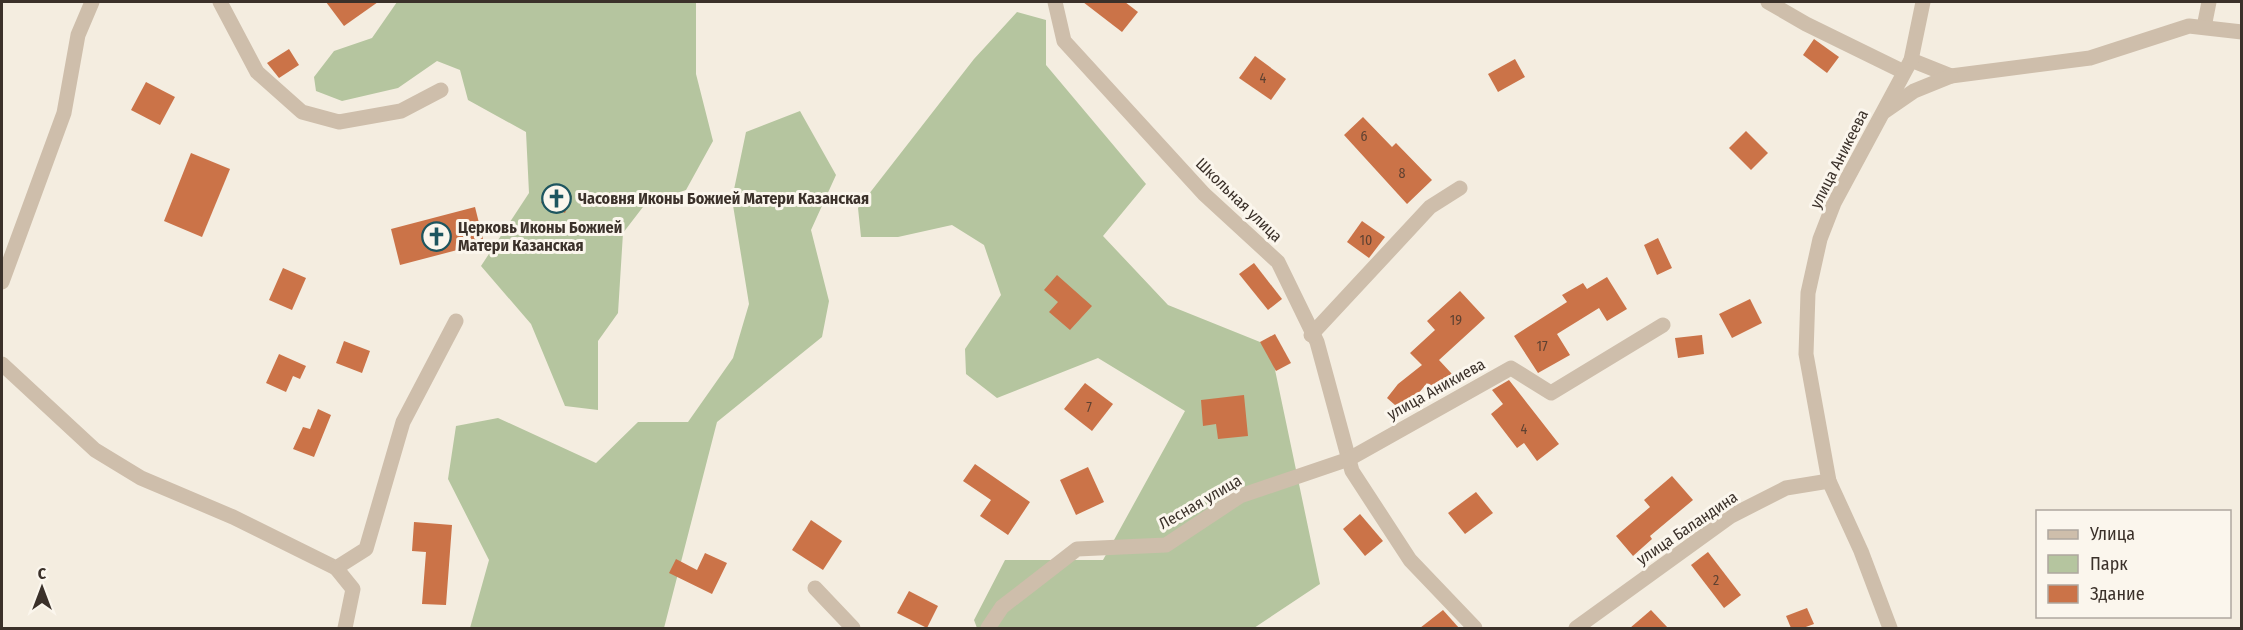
<svg xmlns="http://www.w3.org/2000/svg" width="2243" height="630" viewBox="0 0 2243 630" font-family="'Fira Sans Condensed',sans-serif">
	<style>
		.green { fill: #b5c59f }
		.building { fill: #cb7348 }
		.lines { fill: none; stroke-linecap: round; stroke-linejoin: round }
		.minor { stroke: #cebeab; stroke-width: 15 }
		.labels { text-anchor: middle; dominant-baseline: central; stroke-width: 6; stroke-linejoin: round; paint-order: stroke }
		.number-label { font-size: 14px; fill: #5f4232 }
		.street-label { font-size: 16px; fill: #3b312a; stroke: #fbf6ed }
		.poi-label { font-size: 16px; font-weight: bold; fill: #3b312a; stroke: #fbf6ed; text-anchor: start }
	</style>
	<rect width="100%" height="100%" fill="#f4ede0"/>
	<g class="green">
		<polygon points="397,2 696,2 696,74 713,141 686,190 646,203 623,233 618,313 598,341 598,410 565,406 531,324 481,266 529,193 526,132 468,100 460,70 437,61 398,88 342,101 316,91 314,77 334,51 372,38"/>
		<polygon points="1017,12 1046,20 1046,65 1146,184 1103,236 1168,305 1270,346 1320,584 1254,628 977,628 974,620 1005,560 1103,560 1185,411 1098,358 997,398 966,374 965,349 1001,295 984,245 952,225 898,237 861,237 858,208 974,59"/>
		<polygon points="800,111 836,175 811,230 829,301 822,337 717,422 664,628 470,628 489,560 448,479 456,426 498,418 596,463 638,422 688,422 733,358 749,304 732,199 746,132"/>
	</g>
	<g class="building">
		<polygon points="326,2 378,2 344,26"/>
		<polygon points="1083,2 1125,2 1138,12 1122,32"/>
		<polygon points="1814,39 1839,57 1827,73 1803,55"/>
		<polygon points="289,49 299,65 279,78 267,63"/>
		<polygon points="1255,56 1286,79 1271,100 1239,78"/>
		<polygon points="1515,59 1525,77 1498,92 1488,74"/>
		<polygon points="146,82 175,97 160,125 131,110"/>
		<polygon points="1363,117 1392,147 1396,143 1432,180 1407,204 1344,135"/>
		<polygon points="1746,131 1768,153 1751,170 1729,148"/>
		<polygon points="191,153 230,169 202,237 164,221"/>
		<polygon points="548,186 572,196 565,213 541,203"/>
		<polygon points="475,207 484,243 400,265 391,229"/>
		<polygon points="1362,221 1385,237 1369,258 1347,242"/>
		<polygon points="1658,238 1672,268 1657,275 1644,245"/>
		<polygon points="1254,263 1282,299 1268,310 1239,274"/>
		<polygon points="283,268 306,278 292,310 269,300"/>
		<polygon points="1057,275 1092,306 1070,330 1049,312 1058,302 1044,290"/>
		<polygon points="1607,277 1627,309 1607,321 1599,308 1557,334 1570,355 1538,373 1514,336 1567,302 1562,295 1583,283 1587,289"/>
		<polygon points="1460,291 1485,318 1439,360 1452,374 1434,391 1427,383 1403,412 1387,398 1398,384 1422,365 1410,353 1435,330 1427,321"/>
		<polygon points="1750,299 1762,323 1732,338 1719,314"/>
		<polygon points="1275,334 1291,363 1276,371 1260,342"/>
		<polygon points="1702,335 1704,354 1678,358 1675,338"/>
		<polygon points="344,341 370,351 362,373 336,363"/>
		<polygon points="279,354 306,366 300,379 293,376 286,392 266,383"/>
		<polygon points="1509,380 1559,444 1537,461 1524,443 1517,448 1491,414 1503,404 1492,390"/>
		<polygon points="1085,383 1113,404 1092,431 1064,409"/>
		<polygon points="1244,395 1248,436 1218,439 1216,424 1203,426 1201,400"/>
		<polygon points="318,409 331,415 314,457 293,449 303,427 310,429"/>
		<polygon points="975,464 1030,502 1008,535 980,516 991,500 963,481"/>
		<polygon points="1088,467 1104,502 1076,515 1060,480"/>
		<polygon points="1672,476 1693,500 1650,536 1652,539 1633,556 1616,536 1650,507 1644,500"/>
		<polygon points="1476,492 1493,513 1465,534 1448,513"/>
		<polygon points="1360,514 1383,541 1365,556 1343,529"/>
		<polygon points="811,520 842,541 823,570 792,550"/>
		<polygon points="414,522 452,525 446,605 422,604 426,552 412,551"/>
		<polygon points="1708,552 1741,595 1724,608 1691,565"/>
		<polygon points="705,553 727,563 712,594 669,573 676,559 697,570"/>
		<polygon points="909,591 938,606 927,628 897,613"/>
		<polygon points="1807,608 1814,624 1803,628 1791,628 1786,616"/>
		<polygon points="1443,610 1459,628 1420,628"/>
		<polygon points="1651,610 1668,628 1630,628"/>
	</g>
	<g class="lines">
		<g class="minor">
			<polyline points="220,2 257,72 302,112 339,122 401,111 441,90"/>
			<polyline points="1055,2 1064,41 1204,194 1278,262 1317,342 1352,471 1410,560 1475,628"/>
			<polyline points="1768,2 1806,24 1904,72"/>
			<polyline points="2204,27 2209,2"/>
			<polyline points="1911,60 1951,76 2090,58 2189,26 2242,32"/>
			<polyline points="1885,111 1914,91 1951,76"/>
			<polyline points="2,282 64,113 78,35 92,2"/>
			<polyline points="1311,335 1430,207 1460,188"/>
			<polyline points="2,364 95,450 141,478 233,517 336,568 366,549 403,422 456,321"/>
			<polyline points="336,568 353,589 345,628"/>
			<polyline points="815,588 853,628"/>
			<polyline points="988,628 1002,607 1077,549 1166,545 1240,496 1349,459 1511,368 1551,393 1663,325"/>
			<polyline points="1576,628 1731,516 1786,488 1829,481"/>
			<polyline points="1890,628 1861,551 1829,481 1806,354 1808,293 1820,239 1834,203 1911,60 1923,2"/>
		</g>
	</g>
	<defs>
		<symbol id="church-ring" viewBox="-11 -11 22 22"><circle r="9.5" fill="#fbf6ed" stroke="#1d555f" stroke-width="1.5"/><path d="M-1.2-6h2.4v3.5h3.3v2.4h-3.3V6h-2.4V-.1h-3.3v-2.4h3.3Z" fill="#1d555f"/></symbol>
	</defs>
	<g fill-rule="evenodd">
		<use href="#church-ring" x="540" y="182" width="33" height="33"/>
		<use href="#church-ring" x="420" y="220" width="33" height="33"/>
	</g>
	<g class="labels">
		<g class="number-label">
			<text x="1263" y="78">4</text>
			<text x="1364" y="136">6</text>
			<text x="1402" y="173">8</text>
			<text x="1366" y="240">10</text>
			<text x="1456" y="320">19</text>
			<text x="1542" y="346">17</text>
			<text x="1089" y="407">7</text>
			<text x="1524" y="429">4</text>
			<text x="1716" y="580">2</text>
		</g>
		<g class="street-label">
			<text transform="translate(1839 159) rotate(-63)">улица Аникеева</text>
			<text transform="translate(1239 200) rotate(44)">Школьная улица</text>
			<text transform="translate(1436 389) rotate(-29)">улица Аникиева</text>
			<text transform="translate(1200 502) rotate(-30)">Лесная улица</text>
			<text transform="translate(1687 528) rotate(-34)">улица Баландина</text>
		</g>
		<g class="poi-label">
			<text x="578" y="198">Часовня Иконы Божией Матери Казанская</text>
			<text x="458" y="227">Церковь Иконы Божией<tspan x="458" dy="18">Матери Казанская</tspan></text>
		</g>
	</g>
	<rect width="2243" height="630" fill="none" stroke="#3b312a" stroke-width="6"/>
	<rect x="2036" y="510" width="195" height="108" fill="#fbf6ed" stroke="#aea79f" stroke-width="1.5"/>
	<rect x="2048" y="530" width="30" height="9" fill="#cebeab" stroke="#aea79f" stroke-width="1.5"/>
	<text x="2090" y="540" font-size="18" fill="#3b312a">Улица</text>
	<rect x="2048" y="555" width="30" height="18" fill="#b5c59f" stroke="#aea79f" stroke-width="1.5"/>
	<text x="2090" y="570" font-size="18" fill="#3b312a">Парк</text>
	<rect x="2048" y="585" width="30" height="18" fill="#cb7348" stroke="#aea79f" stroke-width="1.5"/>
	<text x="2090" y="600" font-size="18" fill="#3b312a">Здание</text>
	<g transform="translate(42 588)" stroke="#fbf6ed" stroke-width="4.5" paint-order="stroke">
	<path d="M0-4.5L10 22L0 15L-10 22Z" fill="#3b312a"/>
	<text y="-9" font-size="16" font-weight="bold" text-anchor="middle" fill="#3b312a">С</text>
	</g>
</svg>
